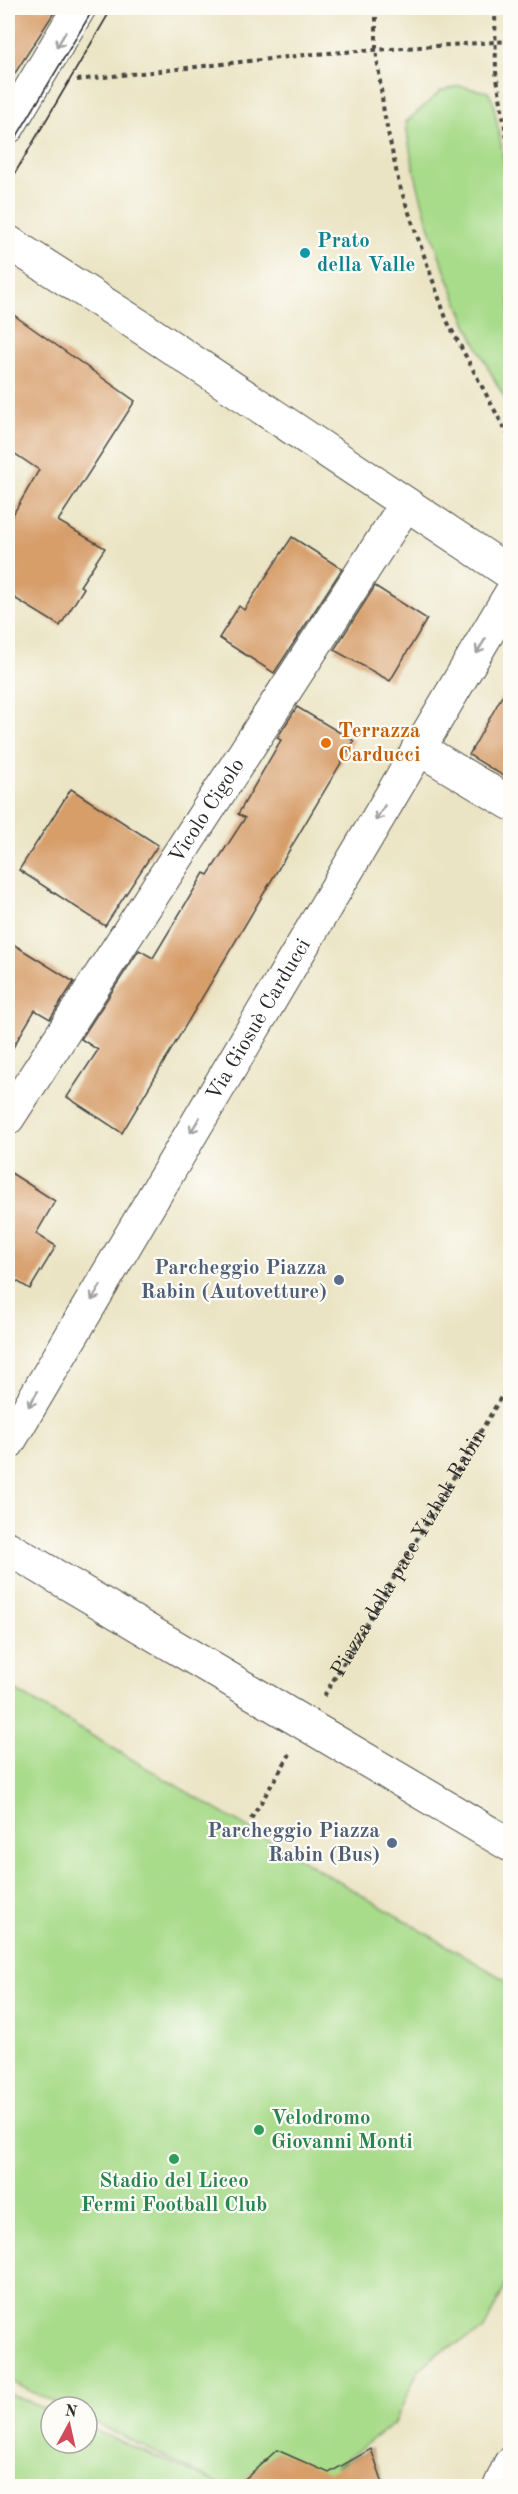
<svg xmlns="http://www.w3.org/2000/svg" width="518" height="2494" viewBox="0 0 518 2494" font-family="'Old Standard TT',serif">
	<style>
		.green { fill: #a8db8a; stroke: #6a835a; stroke-width: 1.5 }
		.building { fill: #d79e6b }
		.lines { fill: none; stroke-linecap: round; stroke-linejoin: round }
		.minor-casing { stroke: #484742; stroke-width: 35 }
		.path { stroke: #484742; stroke-width: 4; stroke-dasharray: 4.5 4.5; stroke-linecap: butt }
		.minor { stroke: #fff; stroke-width: 33 }
		.tram { stroke: #2b2b2b; stroke-width: 1.5 }
		.oneway { stroke: #a0a0a0 }
		.culture-dot { fill: #0f9aa8; stroke: #fdfcf7; stroke-width: 2 }
		.food-dot { fill: #e8710a; stroke: #fdfcf7; stroke-width: 2 }
		.service-dot { fill: #5c6f8a; stroke: #fdfcf7; stroke-width: 2 }
		.leisure-dot { fill: #2e9e5b; stroke: #fdfcf7; stroke-width: 2 }
		.labels { text-anchor: middle; dominant-baseline: central; stroke-width: 4.5; stroke-linejoin: round; paint-order: stroke }
		.culture-label { font-size: 21px; font-weight: bold; fill: #0d838f; stroke: #fdfcf7; text-anchor: start }
		.food-label { font-size: 21px; font-weight: bold; fill: #c56008; stroke: #fdfcf7; text-anchor: start }
		.street-label { font-size: 21px; fill: #2b2b2b; stroke: #fdfcf7 }
		.service-label { font-size: 21px; font-weight: bold; fill: #4e5e75; stroke: #fdfcf7; text-anchor: end }
		.leisure-label { font-size: 21px; font-weight: bold; fill: #27864d; stroke: #fdfcf7; text-anchor: start }
	</style>
	<rect width="100%" height="100%" fill="#fdfcf7"/>
	<filter id="ink" filterUnits="userSpaceOnUse"><feTurbulence type="fractalNoise" baseFrequency=".0167" numOctaves="2"/><feDisplacementMap in="SourceGraphic" scale="12" xChannelSelector="R" yChannelSelector="G"/><feConvolveMatrix kernelMatrix="1 2 1 2 8 2 1 2 1" color-interpolation-filters="sRGB"/></filter>
	<filter id="wash" filterUnits="userSpaceOnUse"><feTurbulence type="fractalNoise" baseFrequency=".008" numOctaves="4" result="noise"/><feDisplacementMap in="SourceGraphic" scale="24" xChannelSelector="R" yChannelSelector="G"/><feGaussianBlur stdDeviation="1.35" result="paint"/><feColorMatrix in="noise" values="0 0 0 0 0 0 0 0 0 0 0 0 0 0 0 0 0 1.4 0 .05"/><feComposite in="paint" operator="in"/></filter>
	<g filter="url(#wash)">
		<rect width="100%" height="100%" fill="#ebe4c4"/>
		<g class="green">
			<polygon points="439,8 486,8 481,15 465,15"/>
			<path d="M459,86L488,92L493,101L510,193V407C464,330 416,212 406,122L441,91Z"/>
			<polygon points="8,1686 510,1983 510,2277 483,2331 438,2353 418,2371 395,2422 336,2467 371,2449 384,2486 8,2486 8,2393 51,2412 51,2443 87,2443 87,2427 221,2485 87,2419 87,2407 63,2407 8,2380"/>
		</g>
		<g id="blocks">
			<g class="building">
				<polygon points="8,8 57,8 8,84"/>
				<polygon points="8,311 135,401 58,521 105,548 80,586 84,588 60,626 8,594 8,523 39,470 8,449"/>
				<polygon points="292,537 342,569 274,673 219,638 239,606 244,610"/>
				<polygon points="375,586 427,619 390,681 334,650"/>
				<polygon points="510,682 510,780 469,755"/>
				<polygon points="297,707 354,741 122,1133 67,1097 98,1050 81,1039 139,950 153,958 204,873 208,875 245,818 238,814 281,740 277,738"/>
				<polygon points="71,789 158,845 105,926 19,870"/>
				<polygon points="8,941 74,982 50,1019 35,1010 8,1056"/>
				<polygon points="8,1171 55,1201 36,1234 56,1246 30,1289 10,1277 8,1281"/>
				<polygon points="371,2449 384,2487 236,2487 277,2450 329,2473"/>
			</g>
		</g>
	</g>
	<g filter="url(#ink)">
		<use href="#blocks" fill-opacity="0" stroke="#484742" stroke-width="1.5"/>
		<g class="lines">
			<defs>
				<g id="minor">
					<polyline points="8,127 79,8"/>
					<polyline points="8,242 141,327 510,573"/>
					<polyline points="418,748 510,803"/>
					<path id="s2" d="M8,1118L406,504"/>
					<path id="s3" d="M8,1443L510,595"/>
					<polyline points="8,1548 510,1845"/>
					<polyline points="500,2486 510,2464"/>
				</g>
			</defs>
			<use href="#minor" class="minor-casing"/>
			<g class="path">
				<polyline points="376,8 376,49 384,113 399,184 447,321 510,439"/>
				<polyline points="495,8 496,72 510,158"/>
				<polyline points="77,80 314,54 510,41"/>
				<path id="s1" d="M324,1696L510,1382"/>
				<polyline points="251,1819 290,1754"/>
			</g>
			<use href="#minor" class="minor"/>
			<g class="tram">
				<polyline points="8,151 94,8"/>
				<polyline points="8,185 112,8"/>
			</g>
		</g>
		<defs><path id="oneway-shaft" d="M-6 0H5M1.5-3L5.5 0L1.5 3" fill="none" stroke-width="1.6" stroke-linecap="round" stroke-linejoin="round" transform="scale(1.5)"/></defs>
		<g class="oneway">
			<use href="#oneway-shaft" transform="translate(61 40) rotate(120)"/>
			<use href="#oneway-shaft" transform="translate(481 646) rotate(121)"/>
			<use href="#oneway-shaft" transform="translate(380 813) rotate(121)"/>
			<use href="#oneway-shaft" transform="translate(195 1125) rotate(121)"/>
			<use href="#oneway-shaft" transform="translate(96 1293) rotate(121)"/>
			<use href="#oneway-shaft" transform="translate(33 1399) rotate(121)"/>
		</g>
	</g>
	<circle class="culture-dot" cx="305" cy="253" r="6"/>
	<circle class="food-dot" cx="326" cy="743" r="6"/>
	<g class="service-dot">
		<circle cx="339" cy="1280" r="6"/>
		<circle cx="392" cy="1843" r="6"/>
	</g>
	<g class="leisure-dot">
		<circle cx="259" cy="2130" r="6"/>
		<circle cx="174" cy="2159" r="6"/>
	</g>
	<g class="labels">
		<g class="culture-label">
			<text x="317" y="241">Prato<tspan x="317" dy="24">della Valle</tspan></text>
		</g>
		<g class="food-label">
			<text x="338" y="731">Terrazza<tspan x="338" dy="24">Carducci</tspan></text>
		</g>
		<g class="street-label">
			<text stroke="none"><textPath href="#s2" startOffset="366">Vicolo Cigolo</textPath></text>
			<text stroke="none"><textPath href="#s3" startOffset="492">Via Giosuè Carducci</textPath></text>
			<text stroke="none"><textPath href="#s1" startOffset="166">Piazza della pace Ytzhak Rabin</textPath></text>
		</g>
		<g class="service-label">
			<text x="327" y="1268">Parcheggio Piazza<tspan x="327" dy="24">Rabin (Autovetture)</tspan></text>
			<text x="380" y="1831">Parcheggio Piazza<tspan x="380" dy="24">Rabin (Bus)</tspan></text>
		</g>
		<g class="leisure-label">
			<text x="271" y="2118">Velodromo<tspan x="271" dy="24">Giovanni Monti</tspan></text>
			<text x="174" y="2181" text-anchor="middle">Stadio del Liceo<tspan x="174" dy="24">Fermi Football Club</tspan></text>
		</g>
	</g>
	<rect width="518" height="2494" fill="none" stroke="#fdfcf7" stroke-width="30"/>
	<g transform="translate(69 2425) rotate(8)"><circle r="28" fill="#fdfcf7" stroke="#a9a8a5" stroke-width="1.5"/>
	<path d="M0-4.5L10 22L0 15L-10 22Z" fill="#d1495b"/>
	<text y="-9" font-size="16" font-weight="bold" text-anchor="middle" fill="#2b2b2b">N</text>
	</g>
</svg>
